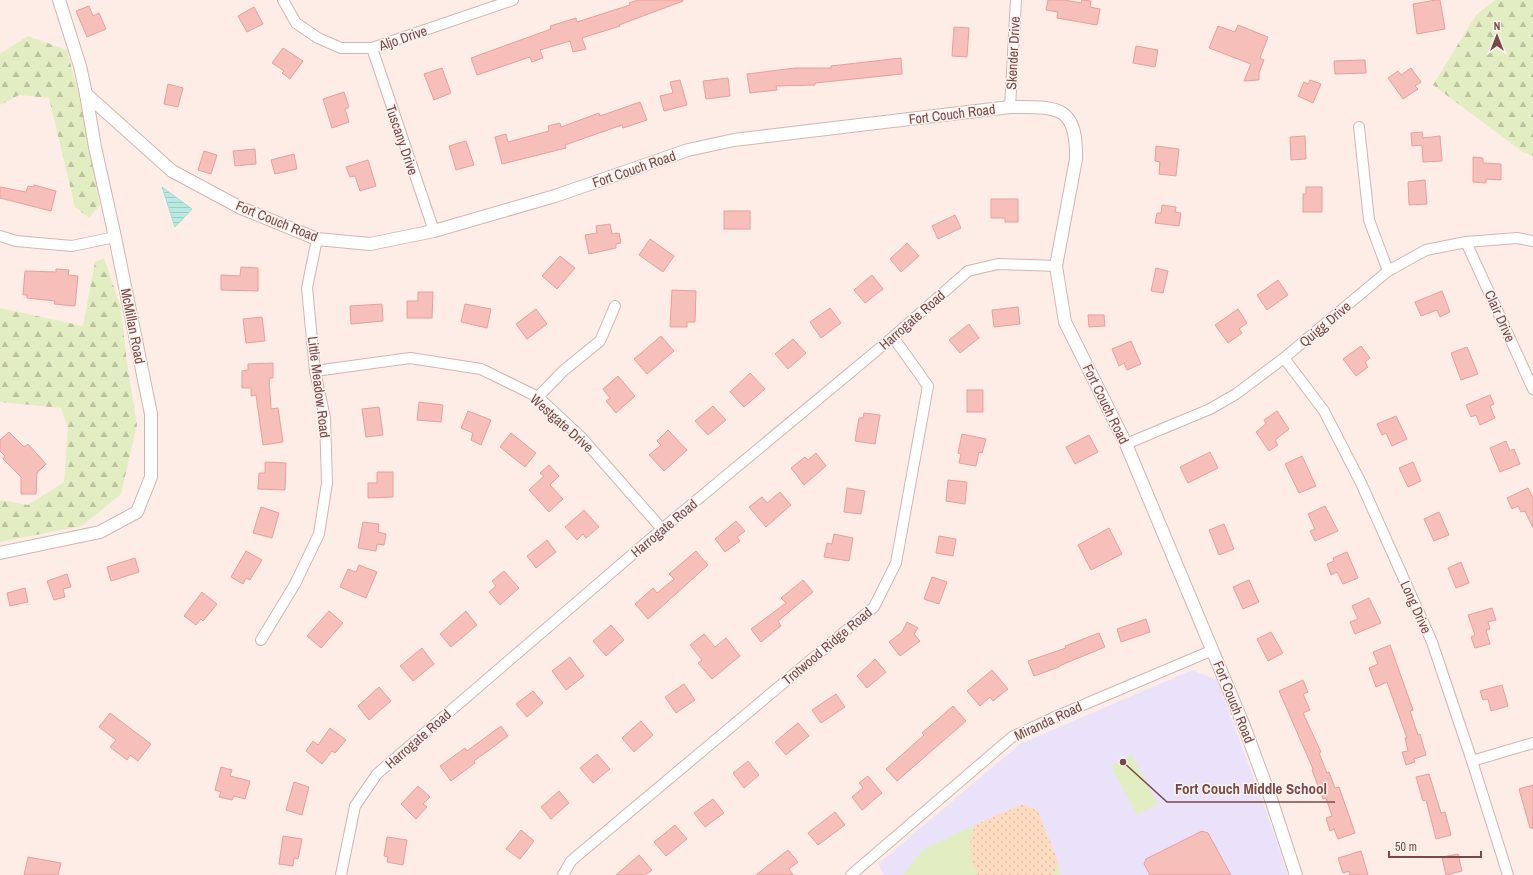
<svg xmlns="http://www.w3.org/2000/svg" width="1533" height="875" viewBox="0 0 1533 875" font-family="'Archivo Narrow',sans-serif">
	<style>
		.education { fill: #eae2fb }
		.green { fill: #e2eec2 }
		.forest { fill: url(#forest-firs) }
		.sand { fill: url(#sand-dots) }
		.water { fill: url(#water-rules); stroke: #9dddd2 }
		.building { fill: #f6bfba; stroke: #eb9e99 }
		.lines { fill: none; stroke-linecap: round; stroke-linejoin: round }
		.minor-casing { stroke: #d6b4b0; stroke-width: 12 }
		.tertiary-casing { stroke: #d6b4b0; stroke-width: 14 }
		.minor { stroke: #fff; stroke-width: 10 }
		.tertiary { stroke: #fff; stroke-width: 12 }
		.labels { text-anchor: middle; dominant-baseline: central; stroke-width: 3; stroke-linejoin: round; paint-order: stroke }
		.street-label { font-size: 14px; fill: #7a4947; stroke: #fff3ee }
		.leader { fill: none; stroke: #7a4947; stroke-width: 1.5 }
		.callout-dot { fill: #7a4947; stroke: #fff3ee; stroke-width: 1.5 }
		.callout-label { font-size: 15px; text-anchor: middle; font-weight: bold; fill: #7a4947; stroke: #fff3ee; stroke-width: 3; stroke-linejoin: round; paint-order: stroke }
	</style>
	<defs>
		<pattern id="forest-firs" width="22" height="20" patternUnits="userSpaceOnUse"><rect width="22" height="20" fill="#e2eec2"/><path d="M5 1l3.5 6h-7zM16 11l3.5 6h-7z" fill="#bcc39f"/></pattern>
		<pattern id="sand-dots" width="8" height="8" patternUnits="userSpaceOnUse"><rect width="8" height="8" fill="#ffdcbf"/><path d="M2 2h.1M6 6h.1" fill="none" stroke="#debea6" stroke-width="1.8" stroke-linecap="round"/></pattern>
		<pattern id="water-rules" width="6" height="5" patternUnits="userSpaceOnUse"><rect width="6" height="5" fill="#b8eae1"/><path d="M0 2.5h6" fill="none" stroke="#a2cac2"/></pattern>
	</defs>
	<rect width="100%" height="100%" fill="#feede6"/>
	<polygon class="education" points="1192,670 1217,680 1271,824 1288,875 884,875 878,864 1020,744"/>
	<g class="green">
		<polygon points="1132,755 1158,804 1137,815 1111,766"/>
		<polygon points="1023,804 1038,811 1058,862 1061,875 903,875 922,850 975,825"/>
	</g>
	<g class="forest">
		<polygon points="1495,0 1533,0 1533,156 1524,153 1433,85 1476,15"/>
		<polygon points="28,36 67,50 82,107 100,205 89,218 75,207 49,98 19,95 0,105 0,54"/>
		<polygon points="104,258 121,308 127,363 137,425 121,494 82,526 0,542 0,500 28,505 64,482 68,429 61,408 0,402 0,308 83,326 95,262"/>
	</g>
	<polygon class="sand" points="1023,804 1038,811 1058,862 1055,871 1051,875 978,875 971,860 970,840 975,825"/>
	<polygon class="water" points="162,187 192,209 175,227"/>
	<g class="building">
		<polygon points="638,0 683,0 683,1 619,25 620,26 582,38 586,49 573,52 570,41 540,50 543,58 532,62 530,57 477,75 471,58 551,29 550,26 576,18 577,22 630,5 629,3"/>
		<polygon points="1048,0 1064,0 1081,3 1082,0 1091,1 1090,7 1100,9 1097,25 1057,18 1058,12 1046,10"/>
		<polygon points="1436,0 1440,0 1445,29 1417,34 1413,4"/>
		<polygon points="89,6 93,16 99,13 106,29 87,37 76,11"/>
		<polygon points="254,7 263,24 247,32 238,16"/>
		<polygon points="1238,25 1268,37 1260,58 1264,60 1259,73 1259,80 1244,81 1251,64 1209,48 1218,26 1235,32"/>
		<polygon points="954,27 969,28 967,57 952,56"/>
		<polygon points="1136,46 1158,50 1155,67 1133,63"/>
		<polygon points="283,48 303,61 290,79 282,73 284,71 272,63"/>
		<polygon points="901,58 902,74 815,83 815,85 776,86 777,90 750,93 747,74 795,68 831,68 831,66"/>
		<polygon points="1365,60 1366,73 1335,74 1334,61"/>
		<polygon points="442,68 451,93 434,100 424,74"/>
		<polygon points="1411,68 1421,82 1415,86 1418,89 1403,99 1388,78 1398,71 1401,75"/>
		<polygon points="728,78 730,96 706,99 703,81"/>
		<polygon points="680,80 687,105 664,111 660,96 673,93 670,82"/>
		<polygon points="1310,80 1321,84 1313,103 1298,96 1304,82 1308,84"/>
		<polygon points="168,84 183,88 178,107 164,104"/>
		<polygon points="344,92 349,107 345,109 349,122 332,128 323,99"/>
		<polygon points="640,102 647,120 623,128 622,125 565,145 566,148 502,164 495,137 506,134 508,142 549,131 548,126 560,123 561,127 599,113 600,116"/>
		<polygon points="1422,132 1423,138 1440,136 1442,161 1423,162 1422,145 1412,146 1411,133"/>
		<polygon points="1305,136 1306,159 1291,160 1290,137"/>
		<polygon points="466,141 474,165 456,170 449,146"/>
		<polygon points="1156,146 1179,149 1176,176 1159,174 1160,162 1155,161"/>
		<polygon points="255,149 256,164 235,166 233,151"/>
		<polygon points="204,151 217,155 211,174 198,170"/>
		<polygon points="294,154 297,169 275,174 271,160"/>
		<polygon points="1473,157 1483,158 1483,163 1501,164 1501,180 1486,179 1486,183 1473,182"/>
		<polygon points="368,160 376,186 360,191 355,176 350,177 346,167"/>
		<polygon points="1425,180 1427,204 1409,205 1408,182"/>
		<polygon points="34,185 56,191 51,211 0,198 0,187 26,192 28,186 34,187"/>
		<polygon points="1306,187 1322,187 1322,212 1303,212 1303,194 1306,194"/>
		<polygon points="991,199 1018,199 1018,222 1005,222 1005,218 991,218"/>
		<polygon points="1162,205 1176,207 1175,212 1181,213 1179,226 1155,223 1157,213 1161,213"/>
		<rect x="724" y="211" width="26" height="18"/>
		<polygon points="955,215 961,228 938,239 932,226"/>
		<polygon points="610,224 612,234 619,233 621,243 616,244 616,248 589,254 585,235 597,233 596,226"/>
		<polygon points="650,239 674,256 663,272 639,255"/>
		<polygon points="907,243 919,256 901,272 890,259"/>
		<polygon points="560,256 575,268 557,289 542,276"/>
		<polygon points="241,267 258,268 258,291 221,290 221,275 240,276"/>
		<polygon points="1156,268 1168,271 1163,293 1151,291"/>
		<polygon points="56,269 69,270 68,275 78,276 75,306 54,304 55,301 27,298 27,295 23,295 25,271 56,272"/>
		<polygon points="872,275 883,289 865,303 854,290"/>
		<polygon points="1278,280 1288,295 1267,310 1257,295"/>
		<polygon points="672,290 696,291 695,322 687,322 687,327 670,327"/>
		<polygon points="1442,291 1450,312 1440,317 1437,310 1421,316 1415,302"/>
		<polygon points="418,292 433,292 432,318 407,318 407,301 418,301"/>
		<polygon points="382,304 383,321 351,324 350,306"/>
		<polygon points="465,304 491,309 487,328 461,322"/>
		<polygon points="1018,307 1020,324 994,327 992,310"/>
		<polygon points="830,308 841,323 821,338 810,322"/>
		<polygon points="536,309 547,324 527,339 516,324"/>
		<polygon points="1238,309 1247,323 1239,329 1242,333 1228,343 1215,325"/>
		<polygon points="1088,315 1104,315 1105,326 1089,327"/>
		<polygon points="262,317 265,341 246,343 243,319"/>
		<polygon points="969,324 979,338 960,353 949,340"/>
		<polygon points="661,336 674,351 647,374 634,359"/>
		<polygon points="793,339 806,353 788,369 775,354"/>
		<polygon points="1131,341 1141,364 1127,370 1124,363 1119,366 1112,349"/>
		<polygon points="1361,346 1370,358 1365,362 1368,367 1356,376 1343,359"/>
		<polygon points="1467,347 1478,374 1461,380 1451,353"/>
		<polygon points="273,363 273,378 269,378 271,409 278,408 283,442 263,445 256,395 251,396 251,388 242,388 242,371 248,370 248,364"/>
		<polygon points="750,373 765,389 744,407 730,392"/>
		<polygon points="618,376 635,396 616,413 606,401 610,398 603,389"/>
		<rect x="967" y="390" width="16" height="22"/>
		<polygon points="1490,395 1494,404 1490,406 1495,418 1480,425 1476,415 1471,417 1466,405"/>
		<polygon points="419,402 443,405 441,422 417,420"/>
		<polygon points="713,406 726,420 708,435 695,421"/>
		<polygon points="379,407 383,435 366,437 362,409"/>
		<polygon points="468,411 491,420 481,445 471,440 473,433 461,428"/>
		<polygon points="1277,411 1289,429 1275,440 1278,445 1269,451 1256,432 1266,424 1264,420"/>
		<polygon points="864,413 880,415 875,444 855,441 859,418 863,418"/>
		<polygon points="1396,416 1407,439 1392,446 1386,433 1382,435 1377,424"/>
		<polygon points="668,430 687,450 664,471 649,455 661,445 657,441"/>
		<polygon points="9,432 24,447 28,444 46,464 37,473 36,494 21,494 21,477 3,459 5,456 0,451 0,440"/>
		<polygon points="511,433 536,453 525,467 500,447"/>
		<polygon points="962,434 986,439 982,453 979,452 976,466 959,463 961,454 958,453"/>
		<polygon points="1089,435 1098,452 1075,464 1066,447"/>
		<polygon points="1506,441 1510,451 1514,449 1520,464 1500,472 1490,448"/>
		<polygon points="1210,452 1218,468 1188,483 1180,467"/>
		<polygon points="816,453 826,466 804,485 791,468 805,457 808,460"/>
		<polygon points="1302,456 1316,486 1299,493 1285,464"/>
		<polygon points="265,462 286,463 285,490 258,489 259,473 265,473"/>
		<polygon points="1413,462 1421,481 1408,487 1399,468"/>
		<polygon points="549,465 559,476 550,485 563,499 549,512 529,490 544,476 540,473"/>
		<polygon points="377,472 393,472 393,497 368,498 368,483 377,483"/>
		<polygon points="948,480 967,482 965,504 946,501"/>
		<polygon points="847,488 865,491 861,514 844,512"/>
		<polygon points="1528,488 1533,498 1533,528 1525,511 1521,512 1518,506 1512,509 1507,498"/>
		<polygon points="780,492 791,505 766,527 749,507 762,497 767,503"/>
		<polygon points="1325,506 1338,531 1315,541 1310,531 1315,529 1308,514"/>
		<polygon points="261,507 279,513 272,538 253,533"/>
		<polygon points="584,510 599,527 586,538 583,534 577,540 565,527"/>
		<polygon points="1439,512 1449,535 1434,541 1424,519"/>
		<polygon points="736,521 745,531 737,537 740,541 725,552 715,539"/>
		<polygon points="363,522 379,524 378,532 386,534 384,545 377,544 376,551 358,548"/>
		<polygon points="1224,524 1234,549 1219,555 1209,530"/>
		<polygon points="1109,528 1122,554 1091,570 1078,545"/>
		<polygon points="834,534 853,538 849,561 824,557 827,543 832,544"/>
		<polygon points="939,536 956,539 953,556 936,553"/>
		<polygon points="547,540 556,552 536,568 527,556"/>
		<polygon points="246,551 262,560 250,580 246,578 243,584 231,577"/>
		<polygon points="696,551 708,565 648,619 635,604 653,588 657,593 674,579 669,574"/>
		<polygon points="1347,552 1358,578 1343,584 1337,572 1331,575 1327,564 1334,561 1333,558"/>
		<polygon points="135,558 139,572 111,581 107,567"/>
		<polygon points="1461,562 1469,583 1456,588 1448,568"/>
		<polygon points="359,565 377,572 366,598 340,587 348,569 356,572"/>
		<polygon points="504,571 519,588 500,605 489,592 496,586 492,581"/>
		<polygon points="67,574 71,587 63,589 65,597 54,600 47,581"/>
		<polygon points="932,577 947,582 939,604 924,599"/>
		<polygon points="803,580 813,592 778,621 781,626 761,642 751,629 786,603 781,598"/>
		<polygon points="1249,580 1259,602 1243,609 1233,587"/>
		<polygon points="25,588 28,602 10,606 7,593"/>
		<polygon points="202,592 217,604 203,621 201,619 196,625 184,616"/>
		<polygon points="1369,598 1381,623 1355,634 1350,622 1358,619 1352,606"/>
		<polygon points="1492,608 1496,620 1488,622 1490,629 1486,630 1490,644 1475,648 1471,637 1475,635 1468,615"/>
		<polygon points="329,611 343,623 321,648 307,636"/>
		<polygon points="466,611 477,625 451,647 440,634"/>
		<polygon points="1146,619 1150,632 1121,642 1117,629"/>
		<polygon points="907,622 918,628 914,634 920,641 900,656 889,642 902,632"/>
		<polygon points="611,625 624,640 606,656 593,641"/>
		<polygon points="1271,632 1283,653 1268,661 1257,639"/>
		<polygon points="1099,633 1105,647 1059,666 1059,667 1034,676 1028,661 1066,648 1065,646"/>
		<polygon points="704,634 715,647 726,638 740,656 712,679 698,663 702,660 690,645"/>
		<polygon points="1390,645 1413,710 1410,711 1418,735 1420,734 1426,755 1414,759 1415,762 1406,765 1402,752 1408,751 1405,738 1407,738 1387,682 1376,687 1369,668 1378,664 1373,652"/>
		<polygon points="422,648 434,664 413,681 400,666"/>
		<polygon points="570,657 584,676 566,690 552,671"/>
		<polygon points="875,659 886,672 867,688 857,676"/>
		<polygon points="992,670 1008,689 993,701 990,697 980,706 967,691"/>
		<polygon points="1303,680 1308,692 1303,694 1310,710 1303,713 1321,752 1319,753 1327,773 1329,772 1335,788 1339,787 1355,833 1338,839 1334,829 1330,831 1326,818 1332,816 1326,798 1323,799 1312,770 1313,769 1279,691"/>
		<polygon points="684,684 695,700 676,713 665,697"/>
		<polygon points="1502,685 1508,706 1491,711 1488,699 1483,700 1480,691"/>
		<polygon points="379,687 391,701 369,720 358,706"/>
		<polygon points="533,691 543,703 527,717 516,704"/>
		<polygon points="836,694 845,707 821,723 812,710"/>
		<polygon points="953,706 966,721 897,781 886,769 924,735 922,733"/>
		<polygon points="110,713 151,744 138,761 130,755 127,760 110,747 116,740 99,727"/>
		<polygon points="641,721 653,735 634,752 622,738"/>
		<polygon points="798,723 809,736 786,755 775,742"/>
		<polygon points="501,726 508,736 474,761 475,763 451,781 440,766 465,748 467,751"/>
		<polygon points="330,728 346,740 335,753 332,751 322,764 306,751 313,741 318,745"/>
		<polygon points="597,754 610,769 593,783 580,768"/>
		<polygon points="748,761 759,775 744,788 733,773"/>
		<polygon points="221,767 232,770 230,776 250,781 245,799 234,796 232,800 219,797 221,792 215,790"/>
		<polygon points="1429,774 1441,813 1445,812 1451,835 1436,839 1426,800 1423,801 1416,777"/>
		<polygon points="868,776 882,793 862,810 852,797 863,788 859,783"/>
		<polygon points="294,782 309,787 302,815 286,810"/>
		<polygon points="1533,785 1533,828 1530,828 1519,789"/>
		<polygon points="418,786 430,797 423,804 427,807 416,819 401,804"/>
		<polygon points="559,791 569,803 551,819 541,807"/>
		<polygon points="713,799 724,813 705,827 694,813"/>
		<polygon points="835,812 845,825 818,845 808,833"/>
		<polygon points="675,825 687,839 666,856 654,842"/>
		<polygon points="521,830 534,841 520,859 506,849"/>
		<polygon points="1202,831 1208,833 1231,875 1150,875 1144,864 1146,859"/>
		<polygon points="283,836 302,839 298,859 294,858 293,866 279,864"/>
		<polygon points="387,837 407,840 403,865 387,862 388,857 384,856"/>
		<polygon points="788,850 798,862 789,869 793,875 756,875"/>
		<polygon points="1361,851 1368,875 1350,875 1349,871 1343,873 1338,858"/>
		<polygon points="1458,854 1462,871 1446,875 1442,857"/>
		<polygon points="639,855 652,870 645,875 616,875"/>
		<polygon points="28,857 61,863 58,875 24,875"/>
	</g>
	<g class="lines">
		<defs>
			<g id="minor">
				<polyline points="283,0 296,23 318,38 341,48 372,48 513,0"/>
				<polyline points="372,48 434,231"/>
				<polyline points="1010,107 1016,0"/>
				<polyline points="1359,127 1369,220 1388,271"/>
				<polyline points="0,236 16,241 72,246 115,237"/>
				<polyline points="1466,242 1533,389"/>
				<polyline points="1284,358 1324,411 1361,483 1432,642 1472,761 1508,875"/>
				<polyline points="315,371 410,358 481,369 538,397 582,438 662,529"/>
				<polyline points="538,397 563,371 600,341 615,306"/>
				<polyline points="1126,444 1210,409 1236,394 1284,358 1388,271 1426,250 1466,242 1517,238 1533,241"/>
				<polyline points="261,640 295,584 319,534 327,483 325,418 315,371 307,288 317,239"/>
				<polyline points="1472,761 1533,743"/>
				<polyline points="341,875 355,806 377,774 662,529 893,337 968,271 998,264 1056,266"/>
				<polyline points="563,875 571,861 874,607 896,563 928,386 893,337"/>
				<polyline points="851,875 1012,737 1057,716 1213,650"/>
			</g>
			<g id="tertiary">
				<path d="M86,94L172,171L241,208L317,239L370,244L434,231L555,196L688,150L734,140L1010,107C1057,107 1077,104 1076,159L1056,266L1065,322L1126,444L1244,726L1271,799L1296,875"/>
				<polyline points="0,553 100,532 137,512 151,477 151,414 115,237 95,147 86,94 80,66 59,0"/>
			</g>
		</defs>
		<use href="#minor" class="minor-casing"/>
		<use href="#tertiary" class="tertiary-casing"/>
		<use href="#minor" class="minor"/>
		<use href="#tertiary" class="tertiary"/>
	</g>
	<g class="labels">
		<g class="street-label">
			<text transform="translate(403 38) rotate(-19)">Aljo Drive</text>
			<text transform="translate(1013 53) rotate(-87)">Skender Drive</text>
			<text transform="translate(952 114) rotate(-7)">Fort Couch Road</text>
			<text transform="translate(402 140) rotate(71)">Tuscany Drive</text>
			<text transform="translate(634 169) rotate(-19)">Fort Couch Road</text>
			<text transform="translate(277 221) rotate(22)">Fort Couch Road</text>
			<text transform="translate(1500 316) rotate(66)">Clair Drive</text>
			<text transform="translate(912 320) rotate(-41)">Harrogate Road</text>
			<text transform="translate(1325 324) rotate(-40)">Quigg Drive</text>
			<text transform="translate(133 326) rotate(79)">McMillan Road</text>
			<text transform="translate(319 387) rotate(83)">Little Meadow Road</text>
			<text transform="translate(1106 404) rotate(64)">Fort Couch Road</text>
			<text transform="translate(562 423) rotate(42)">Westgate Drive</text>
			<text transform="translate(664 528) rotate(-40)">Harrogate Road</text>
			<text transform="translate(1416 607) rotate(66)">Long Drive</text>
			<text transform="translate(827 646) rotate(-40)">Trotwood Ridge Road</text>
			<text transform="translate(1234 702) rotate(68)">Fort Couch Road</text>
			<text transform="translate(1048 721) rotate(-25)">Miranda Road</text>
			<text transform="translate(418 739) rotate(-41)">Harrogate Road</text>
		</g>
	</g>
	<path class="leader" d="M1123 762L1167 802H1335"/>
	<circle class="callout-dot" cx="1123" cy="762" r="4"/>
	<g class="callout-label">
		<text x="1251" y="794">Fort Couch Middle School</text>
	</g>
	<g transform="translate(1497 36)" stroke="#fff3ee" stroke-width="3" paint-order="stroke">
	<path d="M0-3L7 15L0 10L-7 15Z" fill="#7a4947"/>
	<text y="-6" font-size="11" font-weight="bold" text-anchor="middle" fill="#7a4947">N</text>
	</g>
	<path d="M1389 851v6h92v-6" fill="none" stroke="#7a4947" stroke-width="2"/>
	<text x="1395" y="851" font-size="12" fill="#7a4947" stroke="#fff3ee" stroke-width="3" paint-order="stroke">50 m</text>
</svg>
